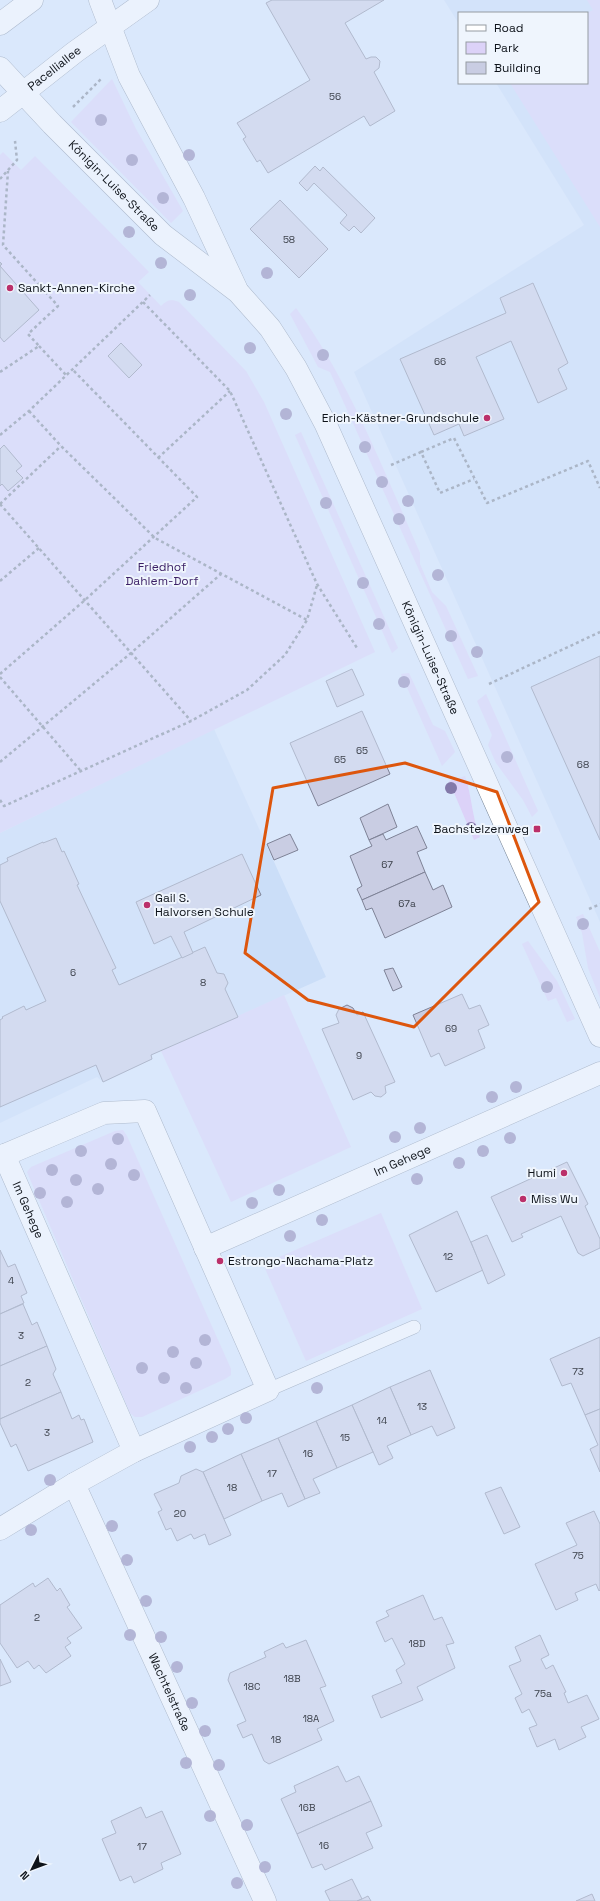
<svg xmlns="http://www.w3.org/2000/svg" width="600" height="1901" viewBox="0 0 600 1901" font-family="'Space Grotesk',sans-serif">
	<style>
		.built { fill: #cbdef8 }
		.green { fill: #dcd2f8 }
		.building { fill: #c9cde3; stroke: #7e8296 }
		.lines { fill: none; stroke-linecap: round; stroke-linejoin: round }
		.service-casing { stroke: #778596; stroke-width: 14 }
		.minor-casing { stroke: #778596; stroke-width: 23 }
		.tertiary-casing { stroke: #778596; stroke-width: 23 }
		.secondary-casing { stroke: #778596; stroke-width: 23 }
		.path { stroke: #717a87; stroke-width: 2.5; stroke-dasharray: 3 3; stroke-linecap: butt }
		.service { stroke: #fff; stroke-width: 13 }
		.minor { stroke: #fff; stroke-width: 22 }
		.tertiary { stroke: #fff; stroke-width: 22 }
		.secondary { stroke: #fff; stroke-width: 22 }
		.tree { fill: #8379a9 }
		.marked { fill: none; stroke: #dd560d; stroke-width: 3; stroke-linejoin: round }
		.poi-dot { fill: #bb306a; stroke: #eff5fd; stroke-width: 1.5 }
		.labels { text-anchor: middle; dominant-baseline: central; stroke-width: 4; stroke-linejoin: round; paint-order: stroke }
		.number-label { font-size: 10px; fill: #3d424c }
		.street-label { font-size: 12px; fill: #0e131a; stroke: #eff5fd }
		.poi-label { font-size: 12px; fill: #0e131a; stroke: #eff5fd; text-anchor: start }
		.park-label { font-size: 12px; fill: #3b1f65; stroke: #eff5fd }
	</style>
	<rect width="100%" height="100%" fill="#dae8fc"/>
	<g class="built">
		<polygon points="444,0 600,0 600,922 354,372 584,225 496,83 587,83 587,13 459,13 459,24"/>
		<polygon points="214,729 326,977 151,1055 152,1059 107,1081 103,1082 97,1077 0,1123 0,833"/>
	</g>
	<g class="green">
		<polygon points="587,0 600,0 600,227 510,83 587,83 587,13 593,10"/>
		<polygon points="112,79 136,129 183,211 171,223 71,122"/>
		<path d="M3,152L21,170L35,156L149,272L138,282L161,306C167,300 171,299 179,302L246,371L264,402L375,652L0,833V155Z"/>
		<path d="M296,308C350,382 383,469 420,553V564L432,592L446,606L478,676L468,679L330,372L318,367L290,314Z"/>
		<polygon points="301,432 398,648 392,653 295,435"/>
		<polygon points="409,673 433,725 445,731 455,752 442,766 401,674"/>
		<polygon points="486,694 538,811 532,817 523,800 496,763 488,745 492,735 477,701"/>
		<path d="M465,776C472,796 472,818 480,837L474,840L449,781Z"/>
		<polygon points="583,914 600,952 600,998 588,968 582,933 576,917"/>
		<polygon points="528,941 557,981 575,1019 567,1022 556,998 548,1001 522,944"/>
		<polygon points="284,995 351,1147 231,1202 161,1051"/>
		<polygon points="123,1130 127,1136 231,1369 231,1375 225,1379 142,1417 135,1417 130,1413 27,1172 31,1167 115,1131"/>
		<polygon points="381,1213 422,1309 306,1361 263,1264"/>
	</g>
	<g class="building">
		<polygon points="272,0 384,0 345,23 366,59 371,57 376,57 380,61 379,68 374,72 395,111 370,126 364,116 268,173 260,160 257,162 243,139 246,137 237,123 310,80 266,3"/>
		<polygon points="315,166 320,171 323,167 375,218 361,233 354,226 349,231 340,223 347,215 314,183 307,191 299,183"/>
		<polygon points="280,200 328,249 299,278 250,229"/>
		<polygon points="0,262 2,264 0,266 39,310 4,342 0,337"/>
		<polygon points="533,283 568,363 558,369 567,389 538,403 511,341 476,357 504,419 464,436 459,424 434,435 400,359 506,313 500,298"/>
		<polygon points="121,343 142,365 129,378 108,356"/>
		<polygon points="4,445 22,466 16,471 23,478 8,491 2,484 0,486 0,449"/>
		<polygon points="600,656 600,840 531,687"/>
		<polygon points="352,669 364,695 337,707 326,681"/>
		<polygon points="362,711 390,774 318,806 290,743"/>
		<polygon points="388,804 397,827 369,840 360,818"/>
		<polygon points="417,826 427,848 417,852 425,872 362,900 357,889 362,886 350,856 372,846 369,840 383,834 386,840"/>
		<polygon points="290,834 298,850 274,860 267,844"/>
		<polygon points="56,838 62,852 64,851 79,884 77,885 116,968 112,970 119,985 205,947 217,973 224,974 228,983 225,989 238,1017 151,1055 152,1059 103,1082 96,1065 0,1107 0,1020 3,1018 2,1017 24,1006 26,1010 46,1001 0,901 0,865 8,861 7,858 43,842 43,843"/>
		<polygon points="242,854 261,895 184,932 193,953 182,958 171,936 154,944 136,902"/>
		<polygon points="425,872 433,890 443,885 452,907 385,938 372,908 366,910 362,900"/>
		<polygon points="393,968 402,987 393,991 384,970"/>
		<polygon points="462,994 469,1009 480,1005 489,1025 478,1030 485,1048 445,1066 439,1053 431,1057 413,1015"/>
		<polygon points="347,1005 353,1008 357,1015 363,1012 395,1082 385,1086 386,1093 381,1097 375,1096 371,1092 353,1100 322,1029 339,1023 336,1015 339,1009"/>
		<polygon points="567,1162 588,1204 585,1206 600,1239 600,1248 583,1256 578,1253 561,1216 521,1234 523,1237 512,1242 491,1197"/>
		<polygon points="457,1211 483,1270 436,1292 409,1235"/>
		<polygon points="487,1235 505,1275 488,1284 471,1242"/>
		<polygon points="0,1250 8,1267 15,1264 27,1293 21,1296 24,1303 0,1314"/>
		<polygon points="23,1304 32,1325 37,1322 47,1346 0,1366 0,1314"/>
		<polygon points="600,1337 600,1409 585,1415 571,1383 562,1386 550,1359"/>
		<polygon points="47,1346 56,1369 53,1374 61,1392 0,1419 0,1366"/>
		<polygon points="430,1370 455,1428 437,1436 432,1426 411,1435 390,1387"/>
		<polygon points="390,1387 411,1435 387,1446 393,1458 379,1465 352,1405"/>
		<polygon points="61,1392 72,1419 79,1415 81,1420 84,1419 93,1442 28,1471 16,1444 11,1447 0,1423 0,1419"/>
		<polygon points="352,1405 373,1452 337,1468 316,1421"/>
		<polygon points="600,1409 600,1472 590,1449 598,1445 585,1415"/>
		<polygon points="316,1421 337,1468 313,1479 320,1493 305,1499 278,1438"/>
		<polygon points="278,1438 305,1499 288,1507 282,1493 262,1501 241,1454"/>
		<polygon points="241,1454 262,1501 224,1519 203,1472"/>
		<polygon points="196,1469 203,1472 231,1535 209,1545 205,1534 194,1539 191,1534 177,1541 171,1528 166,1530 158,1512 162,1510 154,1494 179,1483 181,1476"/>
		<polygon points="501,1487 520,1527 504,1534 485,1493"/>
		<polygon points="594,1511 600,1524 600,1590 599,1591 596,1584 575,1593 578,1600 556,1610 535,1564 577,1545 566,1523"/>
		<polygon points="48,1578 57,1591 60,1588 70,1605 67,1607 82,1628 67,1638 71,1643 65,1647 71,1656 46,1673 39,1665 34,1669 28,1661 17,1668 0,1643 0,1605 33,1583 35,1587"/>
		<polygon points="423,1595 434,1620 442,1617 454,1643 446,1645 455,1668 417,1687 423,1700 381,1718 372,1696 402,1683 396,1670 405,1664 392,1638 385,1642 376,1622 389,1616 386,1611"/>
		<polygon points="540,1635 549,1655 541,1659 546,1669 553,1665 566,1692 564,1693 568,1703 587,1695 599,1719 581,1727 586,1737 559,1750 555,1739 537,1747 529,1728 537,1725 529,1709 522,1713 515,1698 522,1694 509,1666 521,1661 515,1647"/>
		<polygon points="306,1640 326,1686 320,1688 334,1721 317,1729 322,1740 269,1764 264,1761 252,1734 243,1738 237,1725 246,1721 228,1680 230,1673 266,1657 264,1652 283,1643 286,1648"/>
		<polygon points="0,1659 11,1682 0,1686"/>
		<polygon points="338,1766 346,1782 359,1776 371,1801 297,1834 281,1799 296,1792 294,1786"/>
		<polygon points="371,1801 382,1826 366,1833 373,1848 325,1870 322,1864 312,1868 297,1834"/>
		<polygon points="141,1807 146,1818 162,1811 181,1854 161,1863 163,1869 134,1883 131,1876 120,1881 102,1839 116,1833 111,1821"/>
		<polygon points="352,1879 362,1899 357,1901 330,1901 325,1891"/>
		<polygon points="592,1894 595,1901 576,1901"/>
		<polygon points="368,1896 371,1901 357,1901 362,1899"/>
	</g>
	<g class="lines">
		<defs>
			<polyline id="service" points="268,1390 414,1327"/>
			<g id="minor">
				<path id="s1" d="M4,1155L134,1451"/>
				<polyline points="0,1157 104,1113 145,1111 268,1390 134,1451 74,1484 0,1529"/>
				<path id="s2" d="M205,1248L600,1073"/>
				<path id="s3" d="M74,1484L265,1901"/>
			</g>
			<polyline id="tertiary" points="0,111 23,93"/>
			<g id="secondary">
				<polyline points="100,0 129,76 194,198 236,288"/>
				<polyline points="0,24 32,0"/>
				<path id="s4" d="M0,68L52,124L163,235L238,292L270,328L296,368L326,425L600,1036"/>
				<path id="s5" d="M23,93L75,52L148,0"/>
			</g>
		</defs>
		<use href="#service" class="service-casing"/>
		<use href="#minor" class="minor-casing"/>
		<use href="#tertiary" class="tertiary-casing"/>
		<use href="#secondary" class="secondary-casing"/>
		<g class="path">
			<polyline points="73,107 102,78"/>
			<polyline points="0,179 17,160 15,141"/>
			<polyline points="143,302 230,391 317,584 357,648"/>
			<polyline points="39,346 66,375"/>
			<polyline points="0,372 39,346 28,334 58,306 3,245 8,171"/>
			<polyline points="29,411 61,446 155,538 307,620"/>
			<polyline points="0,435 29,411 150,295"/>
			<polyline points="421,452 454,438 487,503 588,461 600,488"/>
			<polyline points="158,458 230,391"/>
			<polyline points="391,465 421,452 440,493 474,479"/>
			<polyline points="0,504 191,721"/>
			<polyline points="0,504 61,446"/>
			<polyline points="0,581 39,548"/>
			<polyline points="0,674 85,600 197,497 72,369"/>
			<polyline points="0,677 80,770"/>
			<polyline points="489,684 600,632"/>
			<polyline points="0,762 131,653 221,574"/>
			<polyline points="0,800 4,806 191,721 247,690 285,655 307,620 317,585"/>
			<polyline points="589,909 600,904"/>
		</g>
		<use href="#service" class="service"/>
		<use href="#minor" class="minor"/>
		<use href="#tertiary" class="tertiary"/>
		<use href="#secondary" class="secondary"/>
	</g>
	<g class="tree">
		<circle cx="101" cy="120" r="6"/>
		<circle cx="189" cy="155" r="6"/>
		<circle cx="132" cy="160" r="6"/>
		<circle cx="163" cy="198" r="6"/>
		<circle cx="129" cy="232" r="6"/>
		<circle cx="161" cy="263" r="6"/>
		<circle cx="267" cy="273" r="6"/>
		<circle cx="190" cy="295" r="6"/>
		<circle cx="250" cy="348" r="6"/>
		<circle cx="323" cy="355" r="6"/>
		<circle cx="286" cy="414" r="6"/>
		<circle cx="365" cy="447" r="6"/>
		<circle cx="382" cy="482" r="6"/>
		<circle cx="408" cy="501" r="6"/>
		<circle cx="326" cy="503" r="6"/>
		<circle cx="399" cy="519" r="6"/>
		<circle cx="438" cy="575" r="6"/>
		<circle cx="363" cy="583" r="6"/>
		<circle cx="379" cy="624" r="6"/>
		<circle cx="451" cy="636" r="6"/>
		<circle cx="477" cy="652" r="6"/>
		<circle cx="404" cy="682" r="6"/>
		<circle cx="507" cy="757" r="6"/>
		<circle cx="451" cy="788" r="6"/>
		<circle cx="471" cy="828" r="6"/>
		<circle cx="583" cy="924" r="6"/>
		<circle cx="547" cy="987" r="6"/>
		<circle cx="516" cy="1087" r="6"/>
		<circle cx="492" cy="1097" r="6"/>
		<circle cx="420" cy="1128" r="6"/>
		<circle cx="395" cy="1137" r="6"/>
		<circle cx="510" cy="1138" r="6"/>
		<circle cx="118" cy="1139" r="6"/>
		<circle cx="81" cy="1151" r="6"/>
		<circle cx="483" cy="1151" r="6"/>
		<circle cx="459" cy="1163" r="6"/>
		<circle cx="111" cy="1164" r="6"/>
		<circle cx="52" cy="1170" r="6"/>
		<circle cx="134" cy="1175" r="6"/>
		<circle cx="417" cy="1179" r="6"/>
		<circle cx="76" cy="1180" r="6"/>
		<circle cx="98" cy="1189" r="6"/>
		<circle cx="279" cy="1190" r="6"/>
		<circle cx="40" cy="1193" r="6"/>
		<circle cx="67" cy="1202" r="6"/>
		<circle cx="252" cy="1203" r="6"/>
		<circle cx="322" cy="1220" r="6"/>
		<circle cx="290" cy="1236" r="6"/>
		<circle cx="205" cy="1340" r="6"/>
		<circle cx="173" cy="1352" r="6"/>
		<circle cx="196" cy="1363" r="6"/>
		<circle cx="142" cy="1368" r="6"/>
		<circle cx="164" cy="1378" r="6"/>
		<circle cx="186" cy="1388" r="6"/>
		<circle cx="317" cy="1388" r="6"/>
		<circle cx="246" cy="1418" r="6"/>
		<circle cx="228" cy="1429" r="6"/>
		<circle cx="212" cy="1437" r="6"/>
		<circle cx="190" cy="1447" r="6"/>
		<circle cx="50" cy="1480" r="6"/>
		<circle cx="112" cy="1526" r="6"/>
		<circle cx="31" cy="1530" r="6"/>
		<circle cx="127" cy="1560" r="6"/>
		<circle cx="146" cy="1601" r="6"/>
		<circle cx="130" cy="1635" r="6"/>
		<circle cx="161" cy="1637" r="6"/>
		<circle cx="177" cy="1667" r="6"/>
		<circle cx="192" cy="1703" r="6"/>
		<circle cx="205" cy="1731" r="6"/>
		<circle cx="186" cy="1763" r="6"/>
		<circle cx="219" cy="1765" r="6"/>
		<circle cx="210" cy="1816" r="6"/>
		<circle cx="247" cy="1825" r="6"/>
		<circle cx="265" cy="1867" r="6"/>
		<circle cx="237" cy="1883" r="6"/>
	</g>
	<path d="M0 0H600V1901H0ZM405,763L497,792L539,902L414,1027L308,1000L245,953L273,788Z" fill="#dae8fc" fill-opacity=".55" fill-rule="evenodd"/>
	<path class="marked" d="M405,763L497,792L539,902L414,1027L308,1000L245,953L273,788Z"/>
	<g class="poi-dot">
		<circle cx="10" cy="288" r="4"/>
		<circle cx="487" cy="418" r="4"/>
		<rect x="533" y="825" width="8" height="8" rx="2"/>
		<circle cx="147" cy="905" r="4"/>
		<circle cx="564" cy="1173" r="4"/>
		<circle cx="523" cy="1199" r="4"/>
		<circle cx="220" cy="1261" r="4"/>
	</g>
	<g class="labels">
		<g class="number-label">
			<text x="335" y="96">56</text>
			<text x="289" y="239">58</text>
			<text x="440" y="361">66</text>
			<text x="362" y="750">65</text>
			<text x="340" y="759">65</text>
			<text x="583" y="764">68</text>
			<text x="387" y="864">67</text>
			<text x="407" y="903">67a</text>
			<text x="73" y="972">6</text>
			<text x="203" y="982">8</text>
			<text x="451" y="1028">69</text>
			<text x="359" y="1055">9</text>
			<text x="448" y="1256">12</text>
			<text x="11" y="1280">4</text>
			<text x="21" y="1335">3</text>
			<text x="578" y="1371">73</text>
			<text x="28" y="1382">2</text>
			<text x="422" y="1406">13</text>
			<text x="382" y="1420">14</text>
			<text x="47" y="1432">3</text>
			<text x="345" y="1437">15</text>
			<text x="308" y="1453">16</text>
			<text x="272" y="1473">17</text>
			<text x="232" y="1487">18</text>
			<text x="180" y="1513">20</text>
			<text x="578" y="1555">75</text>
			<text x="37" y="1617">2</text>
			<text x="417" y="1643">18D</text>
			<text x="292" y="1678">18B</text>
			<text x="252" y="1686">18C</text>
			<text x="543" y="1693">75a</text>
			<text x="311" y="1718">18A</text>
			<text x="276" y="1739">18</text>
			<text x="307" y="1807">16B</text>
			<text x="324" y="1845">16</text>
			<text x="142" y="1846">17</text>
		</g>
		<g class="street-label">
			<text stroke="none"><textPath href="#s5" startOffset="40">Pacelliallee</textPath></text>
			<text stroke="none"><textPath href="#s4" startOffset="164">Königin-Luise-Straße</textPath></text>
			<text stroke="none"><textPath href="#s4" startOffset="743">Königin-Luise-Straße</textPath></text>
			<text stroke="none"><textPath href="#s2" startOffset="216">Im Gehege</textPath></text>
			<text stroke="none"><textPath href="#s1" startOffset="60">Im Gehege</textPath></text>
			<text stroke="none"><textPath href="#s3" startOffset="229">Wachtelstraße</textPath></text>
		</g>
		<g class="poi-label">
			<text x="18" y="288">Sankt-Annen-Kirche</text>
			<text x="479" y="418" text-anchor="end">Erich-Kästner-Grundschule</text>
			<text x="529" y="829" text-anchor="end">Bachstelzenweg</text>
			<text x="155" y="898">Gail S.<tspan x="155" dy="14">Halvorsen Schule</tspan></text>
			<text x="556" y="1173" text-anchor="end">Humi</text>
			<text x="531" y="1199">Miss Wu</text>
			<text x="228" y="1261">Estrongo-Nachama-Platz</text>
		</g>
		<g class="park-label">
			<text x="162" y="567">Friedhof<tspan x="162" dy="14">Dahlem-Dorf</tspan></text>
		</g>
	</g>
	<rect x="458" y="12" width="130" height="72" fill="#eff5fd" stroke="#959ba2"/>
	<rect x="466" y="25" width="20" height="6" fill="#ffffff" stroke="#959ba2"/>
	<text x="494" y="32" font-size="12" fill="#0e131a">Road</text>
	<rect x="466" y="42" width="20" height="12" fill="#dcd2f8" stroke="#959ba2"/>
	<text x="494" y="52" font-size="12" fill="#0e131a">Park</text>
	<rect x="466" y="62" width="20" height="12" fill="#c9cde3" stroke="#959ba2"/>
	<text x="494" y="72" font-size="12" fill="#0e131a">Building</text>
	<g transform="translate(32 1869) rotate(228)" stroke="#eff5fd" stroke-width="3" paint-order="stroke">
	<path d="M0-3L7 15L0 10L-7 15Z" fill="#0e131a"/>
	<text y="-6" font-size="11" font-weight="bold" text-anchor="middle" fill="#0e131a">N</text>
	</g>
</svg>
